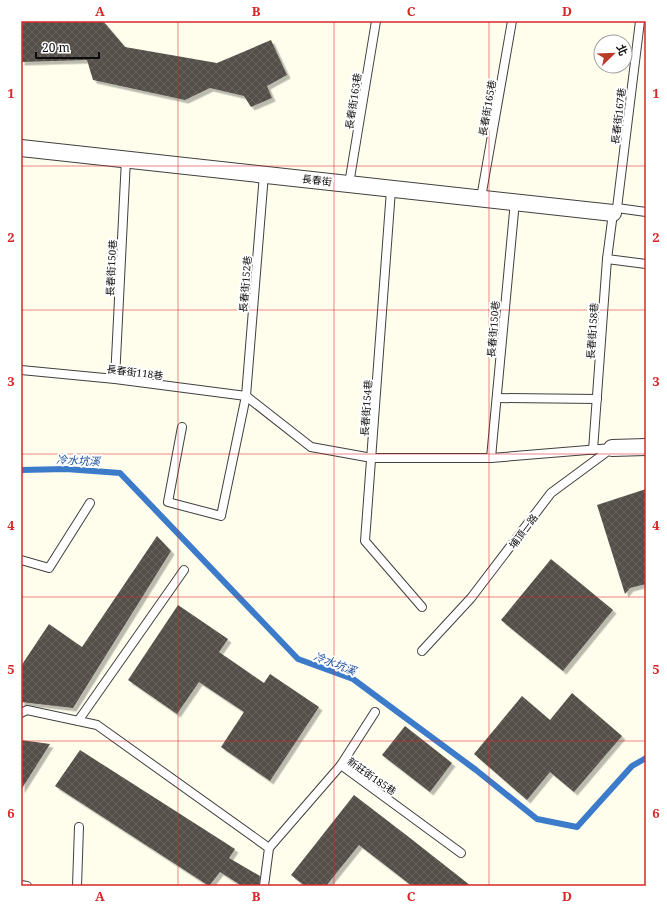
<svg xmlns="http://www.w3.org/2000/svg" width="667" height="907" viewBox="0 0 667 907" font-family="'Noto Serif','Noto Sans TC',serif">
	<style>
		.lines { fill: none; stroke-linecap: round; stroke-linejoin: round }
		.stream { stroke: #3c7aca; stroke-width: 6 }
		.building { fill: url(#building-cross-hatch); filter: url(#shadow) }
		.service-casing { stroke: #404040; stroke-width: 10 }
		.minor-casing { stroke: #404040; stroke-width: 18 }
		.service { stroke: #fff; stroke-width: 8 }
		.minor { stroke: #fff; stroke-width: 16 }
		.grid { fill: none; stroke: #d62828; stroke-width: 1; stroke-opacity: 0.55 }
		.labels { text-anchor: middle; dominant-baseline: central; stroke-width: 4; stroke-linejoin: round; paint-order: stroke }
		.street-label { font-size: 10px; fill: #0d0d0d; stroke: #fff }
		.water-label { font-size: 11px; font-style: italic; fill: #194d9c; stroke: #fff }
		.neatline { fill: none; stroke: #d62828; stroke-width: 1.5 }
		.grid-label { font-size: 13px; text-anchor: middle; font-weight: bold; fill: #d62828 }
	</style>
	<defs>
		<pattern id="building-cross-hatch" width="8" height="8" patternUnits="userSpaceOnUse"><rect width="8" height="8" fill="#555049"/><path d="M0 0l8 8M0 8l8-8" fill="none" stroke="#68645f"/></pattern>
		<filter id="shadow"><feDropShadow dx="3.5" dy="3.5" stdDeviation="0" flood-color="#0004"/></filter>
	</defs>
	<rect width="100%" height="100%" fill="#fffeed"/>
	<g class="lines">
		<polyline class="stream" points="21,470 66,469 120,473 298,659 353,679 476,770 537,819 577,827 632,766 646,758"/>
	</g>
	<g class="building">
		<polygon points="21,21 103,21 125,47 217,63 271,40 287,75 267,86 272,98 251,107 244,96 210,88 185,100 93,80 87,60 21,62"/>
		<polygon points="646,489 646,584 630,588 625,594 597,505"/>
		<polygon points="157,536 171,551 73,708 21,702 21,666 49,624 82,647"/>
		<polygon points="551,559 613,610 563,671 501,620"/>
		<polygon points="178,605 228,639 219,652 264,683 270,674 319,707 270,781 221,747 244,712 199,682 177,714 128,680"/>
		<polygon points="572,693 622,736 574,792 550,772 527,800 474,754 522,696 550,720"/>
		<polygon points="405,726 452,763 430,792 382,755"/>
		<polygon points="21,740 50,744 21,790"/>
		<polygon points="80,750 235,849 229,858 260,876 259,886 242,886 220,872 209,886 55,786"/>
		<polygon points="354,795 410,838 471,886 412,886 359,845 326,886 305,886 291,875"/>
	</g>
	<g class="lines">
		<defs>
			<g id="service">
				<polyline points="349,184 376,21"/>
				<polyline points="391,190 365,541 422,607"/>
				<polyline points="481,198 512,21"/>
				<polyline points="617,208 646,212"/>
				<polyline points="607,259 646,264"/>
				<polyline points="21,370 115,379 246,396"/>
				<polyline points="115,379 126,159"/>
				<polyline points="246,396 311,447 372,458 491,458 612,448"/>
				<polyline points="497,398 597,399"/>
				<polyline points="182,427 168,502 221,516 246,396 264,174"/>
				<polyline points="593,450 607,259 613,213 617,208 640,21"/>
				<polyline points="491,458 515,201"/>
				<polyline points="21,560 49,568 90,503"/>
				<polyline points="422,651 471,598 551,493 612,448"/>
				<polyline points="21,713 27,710 97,725 269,848 264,886"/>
				<polyline points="78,721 184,570"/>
				<polyline points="341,765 375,712"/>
				<polyline points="269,848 341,765 461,853"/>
				<polyline points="21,885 27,886"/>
				<polyline points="77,886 79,827"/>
			</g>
			<g id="minor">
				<polyline points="21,148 613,213"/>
				<polyline points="612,448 646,447"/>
			</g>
		</defs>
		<use href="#service" class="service-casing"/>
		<use href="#minor" class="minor-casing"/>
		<use href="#service" class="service"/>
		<use href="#minor" class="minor"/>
	</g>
	<path class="grid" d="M178,21V886M334,21V886M489,21V886M21,166H646M21,310H646M21,454H646M21,597H646M21,741H646"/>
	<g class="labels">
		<g class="street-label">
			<text transform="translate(353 101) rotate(-81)">長春街163巷</text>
			<text transform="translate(487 108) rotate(-80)">長春街165巷</text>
			<text transform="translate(618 116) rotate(-83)">長春街167巷</text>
			<text transform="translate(317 180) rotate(7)">長春街</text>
			<text transform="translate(111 268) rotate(-87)">長春街150巷</text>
			<text transform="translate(245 284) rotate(-85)">長春街152巷</text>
			<text transform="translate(493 329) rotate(-85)">長春街150巷</text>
			<text transform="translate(592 331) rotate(-86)">長春街158巷</text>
			<text transform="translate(135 372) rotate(7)">長春街118巷</text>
			<text transform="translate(366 408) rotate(-86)">長春街154巷</text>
			<text transform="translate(523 531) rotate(-53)">埔頂一路</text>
			<text transform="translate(372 776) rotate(35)">新莊街185巷</text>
		</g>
		<g class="water-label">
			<text transform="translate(78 460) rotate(3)">冷水坑溪</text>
			<text transform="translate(335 663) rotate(21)">冷水坑溪</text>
		</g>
	</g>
	<rect width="667" height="907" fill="none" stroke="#ffffff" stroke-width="44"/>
	<g transform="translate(613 54) rotate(67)"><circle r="19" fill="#ffffff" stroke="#9e9e9e"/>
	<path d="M0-3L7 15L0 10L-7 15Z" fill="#ba3928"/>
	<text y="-6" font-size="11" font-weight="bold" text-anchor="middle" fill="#0d0d0d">北</text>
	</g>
	<path d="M36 52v6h63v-6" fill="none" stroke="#0d0d0d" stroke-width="2"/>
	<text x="42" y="52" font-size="12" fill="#0d0d0d" stroke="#ffffff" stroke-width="3" paint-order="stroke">20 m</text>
	<rect x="22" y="22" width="623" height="863" class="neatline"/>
	<g class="grid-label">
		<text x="100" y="16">A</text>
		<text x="256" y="16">B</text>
		<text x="411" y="16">C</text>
		<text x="567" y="16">D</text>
		<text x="11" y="98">1</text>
		<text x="656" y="98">1</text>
		<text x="11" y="242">2</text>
		<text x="656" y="242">2</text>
		<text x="11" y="386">3</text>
		<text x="656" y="386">3</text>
		<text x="11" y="530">4</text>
		<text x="656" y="530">4</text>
		<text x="11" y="674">5</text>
		<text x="656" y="674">5</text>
		<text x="11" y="818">6</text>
		<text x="656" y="818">6</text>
		<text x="100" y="901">A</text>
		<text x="256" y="901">B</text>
		<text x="411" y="901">C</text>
		<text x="567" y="901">D</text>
	</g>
</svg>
